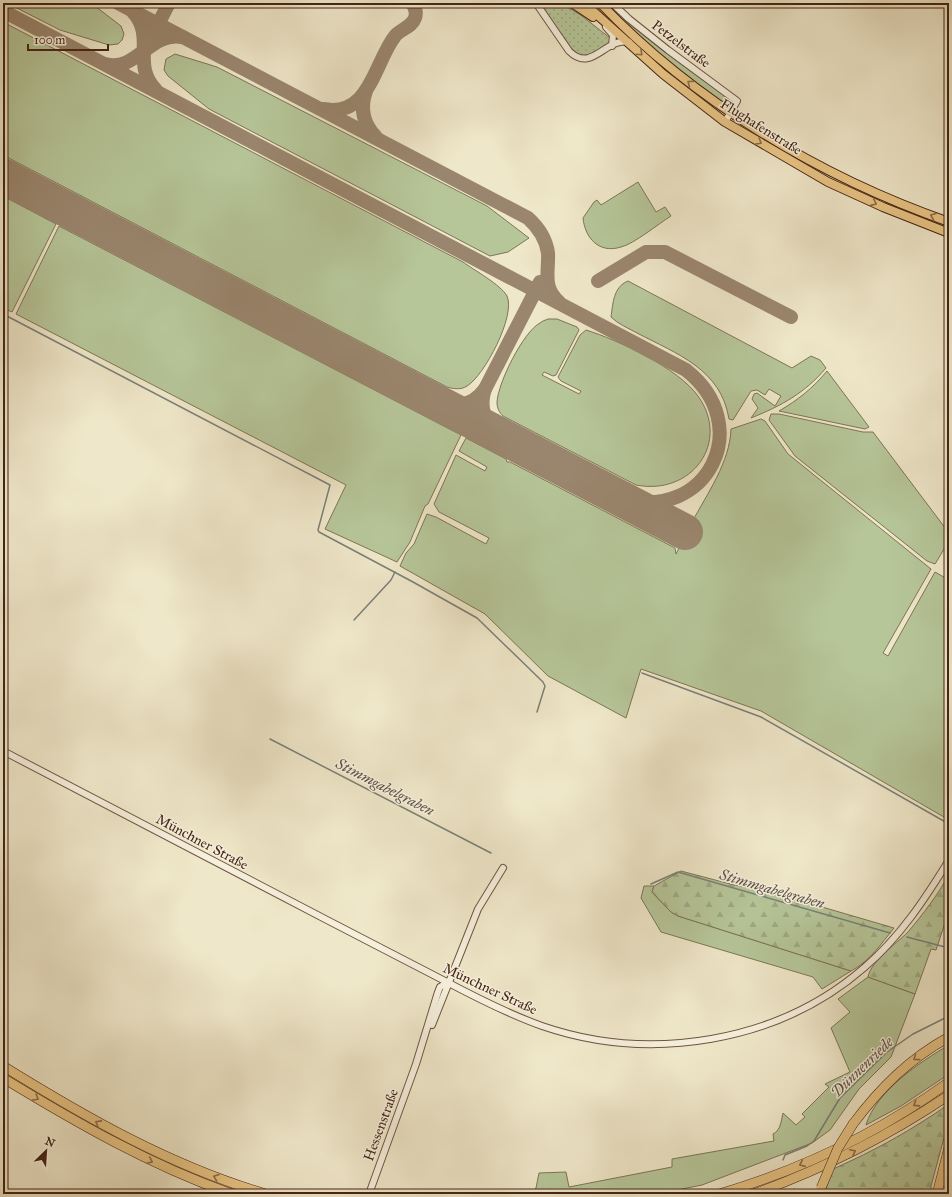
<svg xmlns="http://www.w3.org/2000/svg" width="952" height="1197" viewBox="0 0 952 1197" font-family="'IM FELL Great Primer',serif">
	<style>
		.green { fill: #b6c699; stroke: #7d7556 }
		.forest { fill: url(#forest-firs); stroke: #7d7556 }
		.park { fill: url(#park-dots); stroke: #7d7556 }
		.lines { fill: none; stroke-linecap: round; stroke-linejoin: round }
		.stream { stroke: #798079; stroke-width: 1.5 }
		.taxiway { stroke: #9a866e; stroke-width: 14 }
		.runway { stroke: #9a866e; stroke-width: 36 }
		.minor-casing { stroke: #6f5541; stroke-width: 8 }
		.major-casing { stroke: #442414; stroke-width: 10 }
		.highway-casing { stroke: #442414; stroke-width: 10 }
		.minor { stroke: #f5efdc; stroke-width: 6 }
		.major { stroke: #e8c484; stroke-width: 8 }
		.highway { stroke: #e8c484; stroke-width: 9 }
		.highway-bridge-casing { stroke: #442414; stroke-width: 10; stroke-linecap: butt }
		.highway-bridge { stroke: #e8c484; stroke-width: 9 }
		.oneway { stroke: #8e6c46 }
		.labels { text-anchor: middle; dominant-baseline: central; stroke-width: 3; stroke-linejoin: round; paint-order: stroke }
		.street-label { font-size: 14px; fill: #442414; stroke: #f5efdc }
		.water-label { font-size: 15px; font-style: italic; fill: #5e5247; stroke: #f5efdc }
	</style>
	<defs>
		<pattern id="forest-firs" width="22" height="20" patternUnits="userSpaceOnUse"><rect width="22" height="20" fill="#b6c699"/><path d="M5 1l3.5 6h-7zM16 11l3.5 6h-7z" fill="#9eaa83"/></pattern>
		<pattern id="park-dots" width="8" height="8" patternUnits="userSpaceOnUse"><rect width="8" height="8" fill="#b6c699"/><path d="M2 2h.1M6 6h.1" fill="none" stroke="#9eaa83" stroke-width="1.8" stroke-linecap="round"/></pattern>
	</defs>
	<rect width="100%" height="100%" fill="#efe7c9"/>
	<filter id="stains"><feTurbulence type="fractalNoise" baseFrequency=".005" numOctaves="4"/><feColorMatrix values="0 0 0 0 .2 0 0 0 0 .09 0 0 0 0 .02 0 0 0 .5 -.17"/></filter>
	<radialGradient id="worn" r=".72"><stop offset=".6" stop-color="#630" stop-opacity="0"/><stop offset="1" stop-color="#630" stop-opacity=".3"/></radialGradient>
	<g class="green">
		<polygon points="7,3 91,3 121,26 124,34 122,40 118,44 109,45 60,30"/>
		<path d="M605,3H608C644,40 687,68 728,98L722,102C682,71 638,42 605,3Z"/>
		<path d="M3,22L463,262C474,270 501,285 507,296C516,316 484,376 467,386C461,390 454,389 447,387L3,155Z"/>
		<polygon points="175,54 217,67 487,206 529,238 508,252 490,256 209,109 168,76 164,70 166,59"/>
		<path d="M638,182L656,212L665,207L671,216C658,224 634,244 621,247C599,254 585,238 583,218L594,202L597,200L601,205Z"/>
		<polygon points="3,196 56,224 12,312 3,308"/>
		<polygon points="59,226 461,435 428,504 425,506 410,542 397,562 325,529 346,485 16,314"/>
		<path d="M628,281L792,368L811,356L820,360L826,368C805,393 781,406 751,418L758,408L752,399L754,394L757,393L775,406L781,396L769,389L765,395L757,390L751,391L733,420L729,419C721,369 677,354 637,333C628,328 618,324 611,317C613,304 613,287 628,281Z"/>
		<path d="M548,319H557L577,327L579,330L556,375L553,376L544,372L542,375L579,394L581,391L561,381L558,377L580,335L586,330C618,340 678,368 698,396C731,442 692,496 636,485L503,416C499,412 497,408 497,402C498,383 523,332 540,323C542,321 546,320 548,319Z"/>
		<path d="M827,371L869,427L865,429L779,411C798,400 813,388 827,371Z"/>
		<polygon points="771,414 779,414 863,432 873,432 949,533 949,541 935,564 927,561 795,456 769,420"/>
		<path d="M761,419L765,421L788,454L931,569L883,653L888,656L935,572L949,580V820L761,711L641,669L626,718L548,676L485,614L400,566L406,553L414,544L427,514L436,517L486,544L489,538L439,512L434,504L456,455L485,471L487,467L459,451L466,438L506,459L507,462H510L675,548L676,554L681,544L687,547L698,525L692,522C707,494 730,462 731,429Z"/>
		<polygon points="644,886 654,886 652,892 671,912 678,916 851,971 822,989 813,977 661,932 641,898"/>
		<path d="M868,977L915,994L891,1057L859,1089L830,1130L812,1143L702,1185L657,1194H532L536,1188L539,1173L566,1172L569,1187L672,1167V1159L774,1141L773,1134C781,1130 781,1121 783,1113L796,1125L805,1117L802,1114L829,1087L825,1084L850,1072L831,1028L850,1012L838,999Z"/>
		<path d="M949,1045V1074L901,1106L866,1125C876,1091 920,1062 949,1045Z"/>
	</g>
	<g class="forest">
		<path d="M681,871L734,885L757,888L894,928C881,944 870,961 851,971L678,916L671,912L652,892L654,886Z"/>
		<path d="M949,874V911L936,950L931,949L915,994L868,977C871,961 896,944 908,932C923,914 938,895 949,874Z"/>
		<path d="M949,1104V1128L944,1138L931,1186V1194H824L833,1169C874,1151 912,1130 949,1104Z"/>
	</g>
	<path class="park" d="M539,3H561L582,16L610,38L611,41C604,50 593,54 581,56L572,49Z"/>
	<g class="lines">
		<g class="stream">
			<polyline points="3,314 330,485 318,530 319,532 413,582 477,618 543,682 545,686 537,712"/>
			<polyline points="354,620 391,580 395,572"/>
			<polyline points="642,673 761,717 949,824"/>
			<polyline points="270,739 491,853"/>
			<polyline points="651,884 678,872 890,933"/>
			<polyline points="907,937 949,948"/>
			<polyline points="783,1160 785,1155 807,1146 814,1141 840,1098 887,1052 913,1034 949,1016"/>
			<polyline points="794,1189 796,1194"/>
		</g>
		<g class="taxiway">
			<path d="M118,3L528,218C539,228 546,238 548,253C549,272 542,287 559,302"/>
			<path d="M3,11L686,370C756,425 708,522 622,499"/>
			<path d="M133,12C156,37 131,65 156,90"/>
			<polyline points="154,32 169,3"/>
			<path d="M105,64C136,73 150,31 182,37"/>
			<path d="M366,91C360,108 363,124 376,137"/>
			<path d="M323,109C370,118 374,63 395,36C401,29 412,27 415,18C417,12 415,7 412,3"/>
			<polyline points="598,281 646,252 665,252 791,317"/>
			<polyline points="485,389 540,282"/>
			<path d="M433,400C453,408 471,408 485,389C478,409 486,423 501,436"/>
		</g>
		<polyline class="runway" points="3,176 685,532"/>
		<defs>
			<g id="minor">
				<path d="M536,3L569,51C592,74 605,37 629,42"/>
				<polyline points="612,3 629,19 668,50 737,101 725,122"/>
				<polyline points="606,27 613,35 612,46"/>
				<path d="M3,751C111,808 219,864 327,920C366,940 404,960 443,980C475,997 508,1014 542,1026C650,1063 778,1043 865,967C900,937 925,899 949,860"/>
				<polyline points="432,1025 478,909 503,868"/>
				<polyline points="369,1194 416,1064 438,992 440,987 448,982"/>
			</g>
			<g id="major">
				<polyline points="572,3 593,17"/>
				<polyline points="584,3 663,74 725,122 828,182 883,207 949,233"/>
				<path d="M600,3C695,102 820,177 949,222"/>
			</g>
			<g id="highway">
				<path d="M3,1066C87,1118 171,1166 266,1194"/>
				<path d="M3,1078C77,1123 150,1165 232,1194"/>
				<path d="M853,1124C880,1088 909,1059 949,1037"/>
				<path d="M719,1194C800,1170 880,1132 949,1082"/>
				<path d="M753,1194C823,1169 888,1136 949,1095"/>
				<polyline points="937,1194 949,1147"/>
				<polyline points="944,1194 949,1188"/>
			</g>
		</defs>
		<use href="#minor" class="minor-casing"/>
		<use href="#major" class="major-casing"/>
		<use href="#highway" class="highway-casing"/>
		<use href="#minor" class="minor"/>
		<use href="#major" class="major"/>
		<use href="#highway" class="highway"/>
		<defs>
			<polyline id="highway-bridge" points="821,1188 838,1148 853,1124"/>
		</defs>
		<use href="#highway-bridge" class="highway-bridge-casing"/>
		<use href="#highway-bridge" class="highway-bridge"/>
	</g>
	<defs><path id="oneway-chevron" d="M-2-3.5L2.5 0L-2 3.5" fill="none" stroke-width="1.6" stroke-linecap="round" stroke-linejoin="round"/></defs>
	<g class="oneway">
		<use href="#oneway-chevron" transform="translate(640 53) rotate(43)"/>
		<use href="#oneway-chevron" transform="translate(690 83) rotate(-143)"/>
		<use href="#oneway-chevron" transform="translate(759 142) rotate(31)"/>
		<use href="#oneway-chevron" transform="translate(874 203) rotate(24)"/>
		<use href="#oneway-chevron" transform="translate(933 216) rotate(-159)"/>
		<use href="#oneway-chevron" transform="translate(916 1058) rotate(144)"/>
		<use href="#oneway-chevron" transform="translate(36 1098) rotate(31)"/>
		<use href="#oneway-chevron" transform="translate(916 1104) rotate(147)"/>
		<use href="#oneway-chevron" transform="translate(98 1123) rotate(-151)"/>
		<use href="#oneway-chevron" transform="translate(853 1152) rotate(-27)"/>
		<use href="#oneway-chevron" transform="translate(150 1161) rotate(25)"/>
		<use href="#oneway-chevron" transform="translate(802 1164) rotate(156)"/>
		<use href="#oneway-chevron" transform="translate(216 1177) rotate(-160)"/>
	</g>
	<g class="labels">
		<g class="street-label">
			<text transform="translate(681 44) rotate(37)">Petzelstraße</text>
			<text transform="translate(761 127) rotate(32)">Flughafenstraße</text>
			<text transform="translate(202 842) rotate(28)">Münchner Straße</text>
			<text transform="translate(490 989) rotate(25)">Münchner Straße</text>
			<text transform="translate(381 1125) rotate(-70)">Hessenstraße</text>
		</g>
		<g class="water-label">
			<text transform="translate(385 787) rotate(27)">Stimmgabelgraben</text>
			<text transform="translate(772 889) rotate(16)">Stimmgabelgraben</text>
			<text transform="translate(862 1067) rotate(-44)">Dünnenriede</text>
		</g>
	</g>
	<rect width="952" height="1197" fill="none" stroke="#efe7c9" stroke-width="16"/>
	<rect x="4" y="4" width="944" height="1189" fill="none" stroke="#442414" stroke-width="2"/>
	<rect x="8" y="8" width="936" height="1181" fill="none" stroke="#442414"/>
	<g transform="translate(46 1151) rotate(25)" stroke="#f5efdc" stroke-width="3" paint-order="stroke">
	<path d="M0-3L7 15L0 10L-7 15Z" fill="#442414"/>
	<text y="-6" font-size="11" font-weight="bold" text-anchor="middle" fill="#442414">N</text>
	</g>
	<path d="M28 44v6h80v-6" fill="none" stroke="#442414" stroke-width="2"/>
	<text x="34" y="44" font-size="12" fill="#442414" stroke="#f5efdc" stroke-width="3" paint-order="stroke">100 m</text>
	<rect width="100%" height="100%" filter="url(#stains)"/>
	<rect width="100%" height="100%" fill="url(#worn)"/>
</svg>
